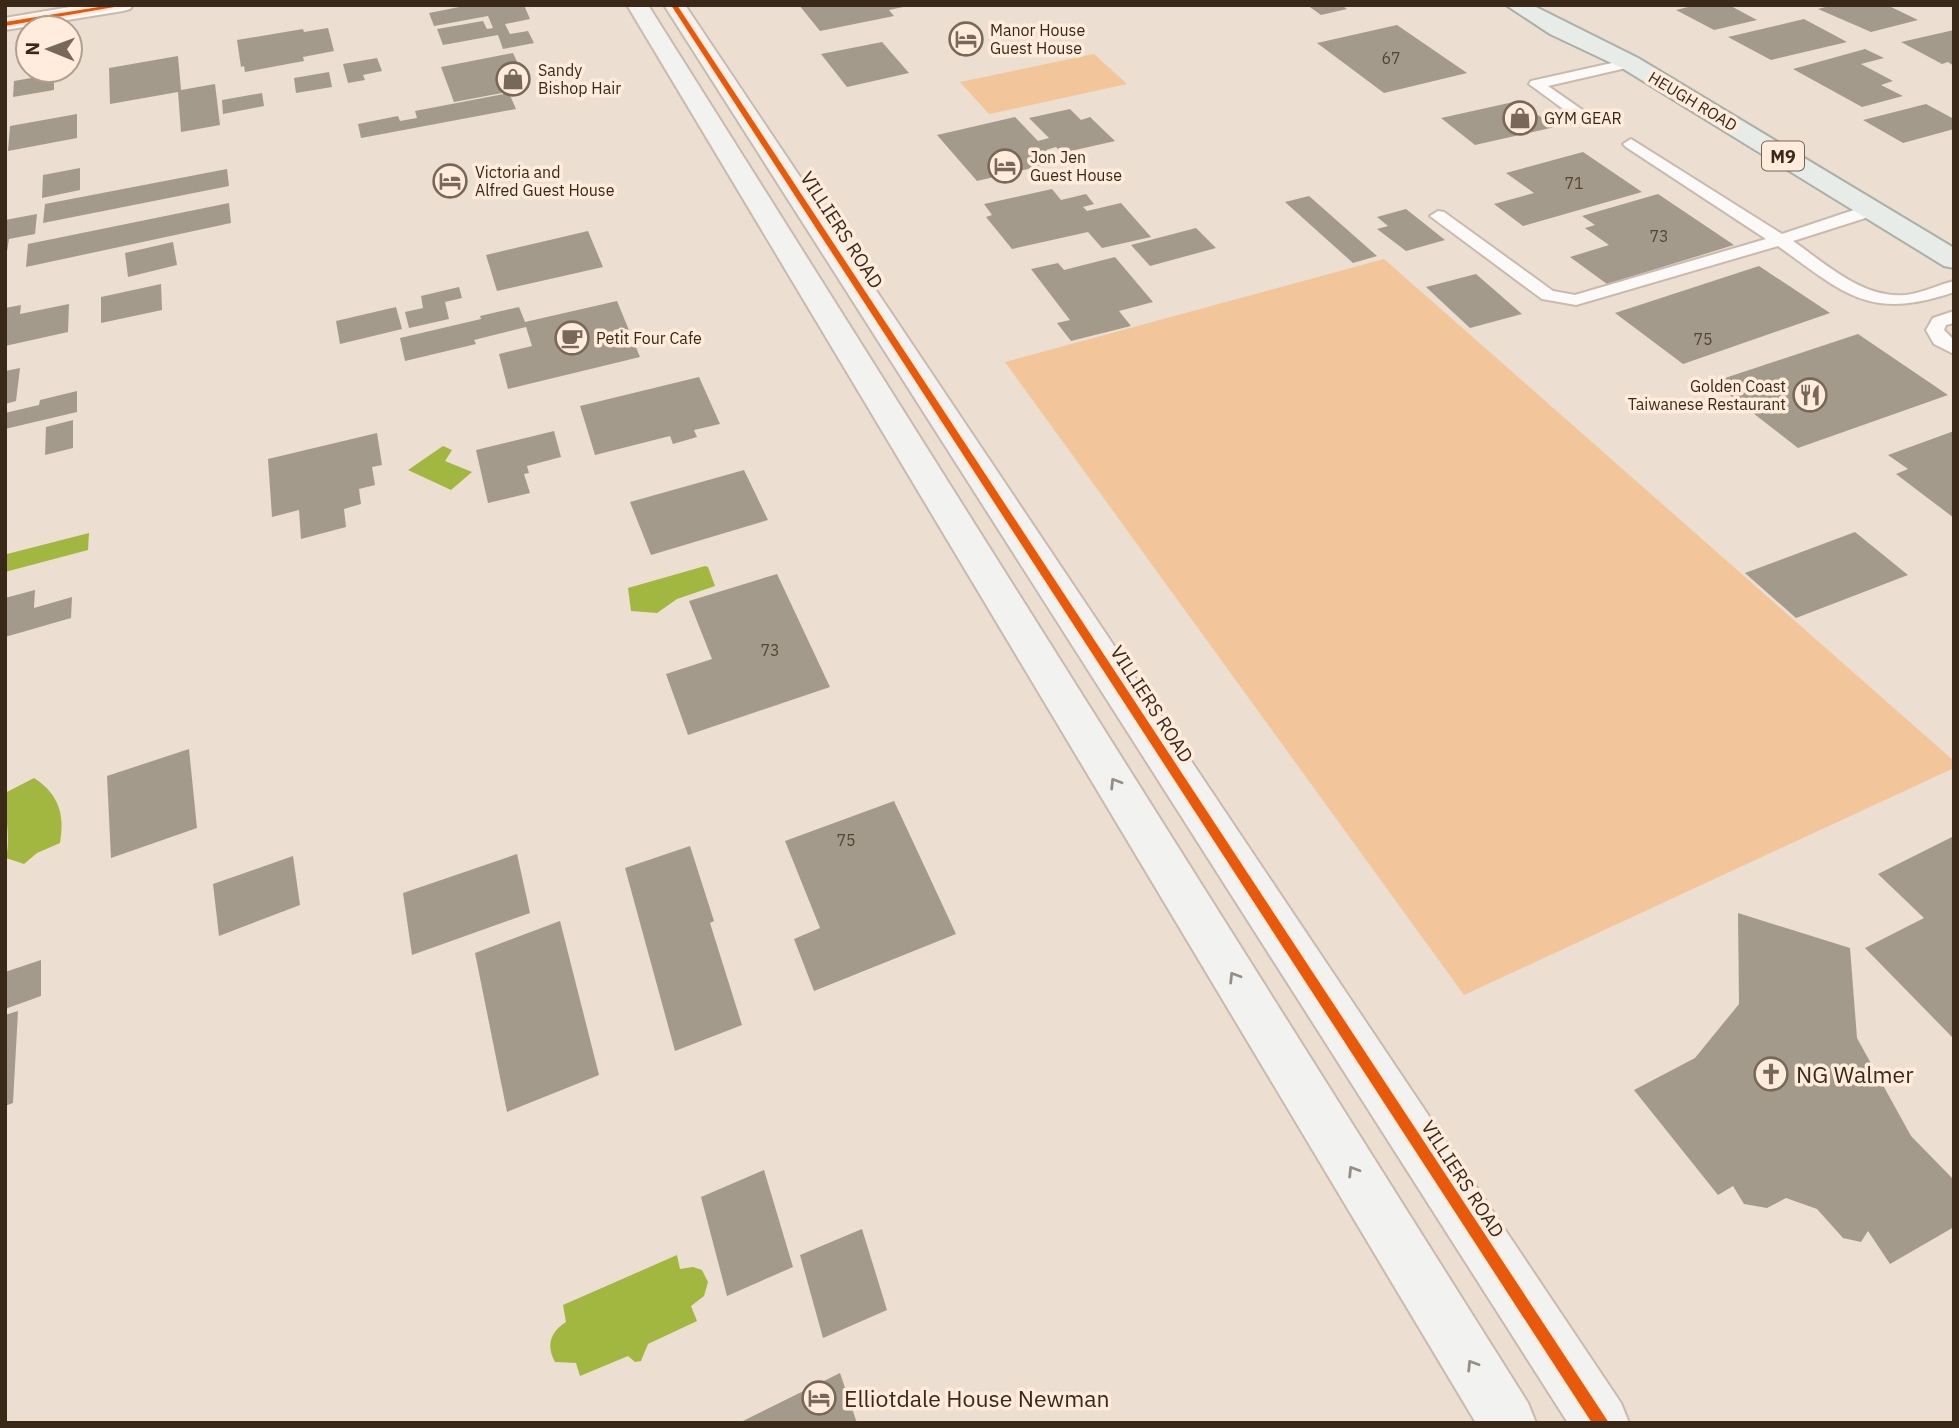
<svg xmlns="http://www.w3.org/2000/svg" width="1959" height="1428" viewBox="0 0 1959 1428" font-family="'IBM Plex Sans',sans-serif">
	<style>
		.green { fill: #f3c59a }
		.water { fill: #a2b73f }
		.building { fill: #a49a8b }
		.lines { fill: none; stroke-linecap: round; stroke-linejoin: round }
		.lane-casing { stroke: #c9baad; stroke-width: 4 }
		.street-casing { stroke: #c9baad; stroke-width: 4 }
		.secondary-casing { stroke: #c9baad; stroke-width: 4 }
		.primary-casing { stroke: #aab0a7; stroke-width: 4 }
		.lane { fill: #fcfaf8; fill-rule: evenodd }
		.street { fill: #fcfaf8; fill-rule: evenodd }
		.secondary { fill: #f2f3f0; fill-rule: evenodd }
		.primary { fill: #e7ece9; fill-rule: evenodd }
		.cycleway-casing { stroke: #ffecdc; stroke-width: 5 }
		.cycleway { fill: #e8590c; fill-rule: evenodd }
		.oneway { stroke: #968e84 }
		.labels { text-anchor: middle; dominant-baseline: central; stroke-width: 7; stroke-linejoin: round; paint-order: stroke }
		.far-poi-label { font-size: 16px; fill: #3a2919; stroke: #ffecdc; text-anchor: start }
		.number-label { font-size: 16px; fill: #544536 }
		.far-street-label { font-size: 16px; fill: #3a2919; stroke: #ffecdc }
		.shield { fill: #ffecdc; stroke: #756454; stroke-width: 2 }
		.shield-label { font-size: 18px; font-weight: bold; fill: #3a2919 }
		.street-label { font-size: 19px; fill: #3a2919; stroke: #ffecdc }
		.near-poi-label { font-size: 23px; fill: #3a2919; stroke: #ffecdc; text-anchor: start }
	</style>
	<rect width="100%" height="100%" fill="#ecded1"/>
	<g class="green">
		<polygon points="1094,54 1127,84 989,114 960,82"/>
		<polygon points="1384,259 1954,761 1954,768 1464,995 1005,362"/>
	</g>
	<g class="water">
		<polygon points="443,446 452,450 445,461 472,472 451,490 408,470"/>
		<polygon points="89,533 88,550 5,572 7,554"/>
		<polygon points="705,566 708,567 715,586 677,599 657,613 631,611 628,588"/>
		<path d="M34,778C59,794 65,815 60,843L37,853L24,864L6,858C11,840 5,814 5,793Z"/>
		<path d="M677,1255L680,1269L693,1267L702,1270L708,1282L704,1296L691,1306L697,1321L648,1344L641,1361L635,1362L628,1356L580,1376L576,1363L555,1362C546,1346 550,1332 566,1322L563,1305Z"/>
	</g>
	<g class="building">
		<polygon points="458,5 524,5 530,19 505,24 510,34 528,31 534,43 503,49 498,35 443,45 437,29 483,21 487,29 493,28 488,16 434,26 429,13 459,7"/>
		<polygon points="799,5 907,5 908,6 889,10 894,16 820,31"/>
		<polygon points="1307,5 1341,5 1347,9 1321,15"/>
		<polygon points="1696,5 1729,5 1757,20 1714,30 1676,10"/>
		<polygon points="1833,5 1887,5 1918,20 1871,32 1818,9"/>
		<polygon points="1804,19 1847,42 1771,60 1728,37"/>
		<polygon points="1397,25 1467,73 1384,93 1317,43"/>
		<polygon points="328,28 334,51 303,57 304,61 245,72 244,66 241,67 237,40 303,29 304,32"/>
		<polygon points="1954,30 1954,66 1948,62 1942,64 1901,42"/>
		<polygon points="882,42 909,73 847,87 821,54"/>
		<polygon points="1865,49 1884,58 1861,64 1893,81 1881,85 1903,96 1862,107 1793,69"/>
		<polygon points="513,53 529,88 454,102 441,67"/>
		<polygon points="178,56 181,90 215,84 220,125 181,132 178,92 110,104 109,68"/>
		<polygon points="377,58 382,71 363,75 365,80 348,83 343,64"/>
		<polygon points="329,72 332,87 296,93 294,78"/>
		<polygon points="54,74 54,90 13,97 14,81"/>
		<polygon points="262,93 264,106 223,114 222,100"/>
		<polygon points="509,93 516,109 361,138 358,124 398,116 400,121 417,118 415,111"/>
		<polygon points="1518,101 1555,127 1475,145 1441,118"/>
		<polygon points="1926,104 1954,119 1954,129 1903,143 1863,120"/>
		<polygon points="1070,109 1081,120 1090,117 1115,141 1062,153 1056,147 1046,150 1058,162 977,181 937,135 1015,117 1038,141 1049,138 1029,118"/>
		<polygon points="77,114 77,138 8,151 10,126"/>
		<polygon points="1583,152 1642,192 1523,226 1494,204 1534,193 1506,173"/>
		<polygon points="80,168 80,190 42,198 43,175"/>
		<polygon points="227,169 229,186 43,223 45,204"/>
		<polygon points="1052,189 1061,200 1086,194 1094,204 1083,207 1087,211 1121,203 1151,237 1102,248 1088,232 1012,249 986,217 992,215 984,204"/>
		<polygon points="1658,194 1734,245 1607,284 1570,257 1609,245 1585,228 1595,225 1582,216"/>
		<polygon points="1309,196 1377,256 1353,263 1285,202"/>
		<polygon points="229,203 231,223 26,267 28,244"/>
		<polygon points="1406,209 1445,240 1406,251 1377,229 1388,226 1377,217"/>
		<polygon points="37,214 35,234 9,239 5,264 5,220"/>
		<polygon points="1196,228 1216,248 1150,266 1131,245"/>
		<polygon points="588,231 603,267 497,291 486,255"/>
		<polygon points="173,242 177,265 128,277 125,253"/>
		<polygon points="1115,257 1153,302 1119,311 1131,326 1071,341 1057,323 1070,320 1031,269 1058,263 1064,270"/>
		<polygon points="1759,266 1830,313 1683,364 1615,313"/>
		<polygon points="1476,274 1522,314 1470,328 1426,287"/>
		<polygon points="161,284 162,310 101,323 101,297"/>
		<polygon points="459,287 462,298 445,302 449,319 409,328 405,312 423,308 421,296"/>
		<polygon points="617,301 640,357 508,389 499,354 532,346 526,327 474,340 476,344 405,361 400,338 481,319 480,316 519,307 525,322"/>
		<polygon points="69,304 68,332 5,346 5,308 21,305 20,314"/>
		<polygon points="396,307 402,329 340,344 336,321"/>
		<polygon points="1858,334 1948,395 1798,448 1713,382"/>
		<polygon points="20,368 16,401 5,404 5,371"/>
		<polygon points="699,377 720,424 694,430 697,437 673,444 670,436 595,455 580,406"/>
		<polygon points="77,391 77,412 5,429 5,413 39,405 40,400"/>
		<polygon points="73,420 73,448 45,455 46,427"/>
		<polygon points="554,431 561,457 527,466 529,473 524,474 530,493 488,503 476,450"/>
		<polygon points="1954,431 1954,518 1896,474 1908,469 1888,455"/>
		<polygon points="377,433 382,465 372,467 375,485 359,489 361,504 344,509 346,527 301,539 299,510 272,517 268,459"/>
		<polygon points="744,470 768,520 651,555 630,502"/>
		<polygon points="1855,532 1908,575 1796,618 1745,573"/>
		<polygon points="777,574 830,687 688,735 666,674 712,659 689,601"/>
		<polygon points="35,590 34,608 72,597 71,618 5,637 5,598"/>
		<polygon points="189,749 197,828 111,858 107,776"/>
		<polygon points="894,801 956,934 814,991 794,939 820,928 785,841"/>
		<polygon points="1954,836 1954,1039 1865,948 1924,918 1878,874"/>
		<polygon points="690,846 714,921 710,923 742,1025 675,1051 625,868"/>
		<polygon points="517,854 530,913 412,955 403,893"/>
		<polygon points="293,856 300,905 219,936 213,884"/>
		<polygon points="1738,913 1850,948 1857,1038 1911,1136 1954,1180 1954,1227 1890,1264 1868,1231 1861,1242 1843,1238 1817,1209 1786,1198 1767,1208 1744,1204 1733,1186 1718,1195 1634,1090 1695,1058 1739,1004"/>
		<polygon points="560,921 599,1075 507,1112 475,953"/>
		<polygon points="41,960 41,996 5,1009 5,972"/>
		<polygon points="18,1011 13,1103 5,1106 5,1015"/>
		<polygon points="764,1170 793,1267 727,1296 701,1197"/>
		<polygon points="862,1229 887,1310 823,1338 800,1255"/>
		<polygon points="840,1373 857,1423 739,1423"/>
	</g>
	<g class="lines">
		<defs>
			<g id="lane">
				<polygon points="1630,59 1637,63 1635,66 1548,86 1591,116 1594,119 1591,122 1581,122 1529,84 1531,81"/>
				<path d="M1631,139L1782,234L1866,206H1878L1880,210L1878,214L1793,241C1826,264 1863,299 1906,295C1922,293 1938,285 1954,281V292C1869,321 1845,294 1778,246L1576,305L1542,299L1430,216L1438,211L1444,212L1553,291L1575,295L1766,239L1626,147L1623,144Z"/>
				<polygon points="1954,311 1954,323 1946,325 1944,330 1954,340 1954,354 1934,344 1926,330 1933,318"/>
			</g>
			<polygon id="street" points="82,5 133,5 130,9 123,11 5,30 5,18"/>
			<g id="secondary">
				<polygon points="627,5 648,5 1528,1403 1536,1423 1476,1423"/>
				<polygon points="664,5 685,5 1621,1403 1629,1423 1568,1423"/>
			</g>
			<polygon id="primary" points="1506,5 1532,5 1638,58 1954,248 1954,268 1944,266 1622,68 1550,34"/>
		</defs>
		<use href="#lane" class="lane-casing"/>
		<use href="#street" class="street-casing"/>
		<use href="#secondary" class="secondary-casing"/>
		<use href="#primary" class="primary-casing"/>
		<use href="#lane" class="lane"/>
		<use href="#street" class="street"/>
		<use href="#secondary" class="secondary"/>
		<use href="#primary" class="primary"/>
		<defs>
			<g id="cycleway">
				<polygon points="111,5 126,5 5,26 5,22"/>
				<polygon points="671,5 677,5 1609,1423 1592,1423"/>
			</g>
		</defs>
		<use href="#cycleway" class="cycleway-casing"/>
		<use href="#cycleway" class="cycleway"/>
	</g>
	<defs><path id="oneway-chevron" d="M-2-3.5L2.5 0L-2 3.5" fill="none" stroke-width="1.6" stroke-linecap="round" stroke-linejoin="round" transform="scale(1.75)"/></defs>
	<g class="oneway">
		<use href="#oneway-chevron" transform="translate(1115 783) rotate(-122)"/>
		<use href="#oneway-chevron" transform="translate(1234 977) rotate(-122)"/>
		<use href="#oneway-chevron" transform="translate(1353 1171) rotate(-122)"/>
		<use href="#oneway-chevron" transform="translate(1472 1365) rotate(-122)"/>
	</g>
	<defs>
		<symbol id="hotel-ring" viewBox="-11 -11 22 22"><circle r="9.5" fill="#ffecdc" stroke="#786859" stroke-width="1.5"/><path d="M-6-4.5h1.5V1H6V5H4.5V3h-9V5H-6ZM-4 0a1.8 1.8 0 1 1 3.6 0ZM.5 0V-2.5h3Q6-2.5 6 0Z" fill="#786859"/></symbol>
		<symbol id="shop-ring" viewBox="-11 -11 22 22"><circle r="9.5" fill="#ffecdc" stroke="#786859" stroke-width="1.5"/><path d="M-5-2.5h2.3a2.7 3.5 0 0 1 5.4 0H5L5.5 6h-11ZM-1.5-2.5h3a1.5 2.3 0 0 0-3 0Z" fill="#786859"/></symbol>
		<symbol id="cafe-ring" viewBox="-11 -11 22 22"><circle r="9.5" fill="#ffecdc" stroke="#786859" stroke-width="1.5"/><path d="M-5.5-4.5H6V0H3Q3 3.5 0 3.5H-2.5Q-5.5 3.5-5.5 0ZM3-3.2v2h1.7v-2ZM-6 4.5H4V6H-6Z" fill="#786859"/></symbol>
		<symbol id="restaurant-ring" viewBox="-11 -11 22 22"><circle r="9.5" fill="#ffecdc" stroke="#786859" stroke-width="1.5"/><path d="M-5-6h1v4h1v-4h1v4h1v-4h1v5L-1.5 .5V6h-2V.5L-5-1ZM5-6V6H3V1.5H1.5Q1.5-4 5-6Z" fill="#786859"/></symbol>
		<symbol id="church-ring" viewBox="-11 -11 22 22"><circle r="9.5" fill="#ffecdc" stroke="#786859" stroke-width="1.5"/><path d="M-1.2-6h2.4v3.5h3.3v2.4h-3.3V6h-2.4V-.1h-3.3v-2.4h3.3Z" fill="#786859"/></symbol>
	</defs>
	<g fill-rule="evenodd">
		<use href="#hotel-ring" x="947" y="20" width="38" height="38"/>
		<use href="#shop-ring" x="494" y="60" width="38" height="38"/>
		<use href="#shop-ring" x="1501" y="99" width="38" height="38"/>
		<use href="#hotel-ring" x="986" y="147" width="38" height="38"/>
		<use href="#hotel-ring" x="431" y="162" width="38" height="38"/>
		<use href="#cafe-ring" x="553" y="319" width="38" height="38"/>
		<use href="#restaurant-ring" x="1791" y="376" width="38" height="38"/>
		<use href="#church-ring" x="1752" y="1055" width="38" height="38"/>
		<use href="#hotel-ring" x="800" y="1379" width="38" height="38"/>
	</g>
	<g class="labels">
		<g class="far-poi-label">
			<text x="990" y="30">Manor House<tspan x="990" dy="18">Guest House</tspan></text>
			<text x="538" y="70">Sandy<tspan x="538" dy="18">Bishop Hair</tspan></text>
			<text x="1544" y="118">GYM GEAR</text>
			<text x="1030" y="157">Jon Jen<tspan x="1030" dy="18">Guest House</tspan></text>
			<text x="475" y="172">Victoria and<tspan x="475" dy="18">Alfred Guest House</tspan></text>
			<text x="596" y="338">Petit Four Cafe</text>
			<text x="1786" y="386" text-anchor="end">Golden Coast<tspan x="1786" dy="18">Taiwanese Restaurant</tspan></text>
		</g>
		<g class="number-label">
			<text x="1391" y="58">67</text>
			<text x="1574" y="183">71</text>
			<text x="1659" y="236">73</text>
			<text x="1703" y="339">75</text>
			<text x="770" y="650">73</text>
			<text x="846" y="840">75</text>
		</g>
		<g class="far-street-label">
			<text transform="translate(1693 101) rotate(31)">HEUGH ROAD</text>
		</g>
		<rect class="shield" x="1762" y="141.5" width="42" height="29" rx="5"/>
		<g class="shield-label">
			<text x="1783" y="156">M9</text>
		</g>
		<g class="street-label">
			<text transform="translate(842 230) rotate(57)">VILLIERS ROAD</text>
			<text transform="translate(1152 704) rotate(57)">VILLIERS ROAD</text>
			<text transform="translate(1463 1179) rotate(57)">VILLIERS ROAD</text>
		</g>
		<g class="near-poi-label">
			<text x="1796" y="1074">NG Walmer</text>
			<text x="844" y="1398">Elliotdale House Newman</text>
		</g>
	</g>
	<rect width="1959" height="1428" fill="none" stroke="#3a2919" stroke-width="14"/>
	<g transform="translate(49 49) rotate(271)"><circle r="33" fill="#ffecdc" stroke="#b09e8e" stroke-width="2"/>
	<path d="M0-5L12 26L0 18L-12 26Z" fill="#786859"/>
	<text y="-10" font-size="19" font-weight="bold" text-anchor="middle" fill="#3a2919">N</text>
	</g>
</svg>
